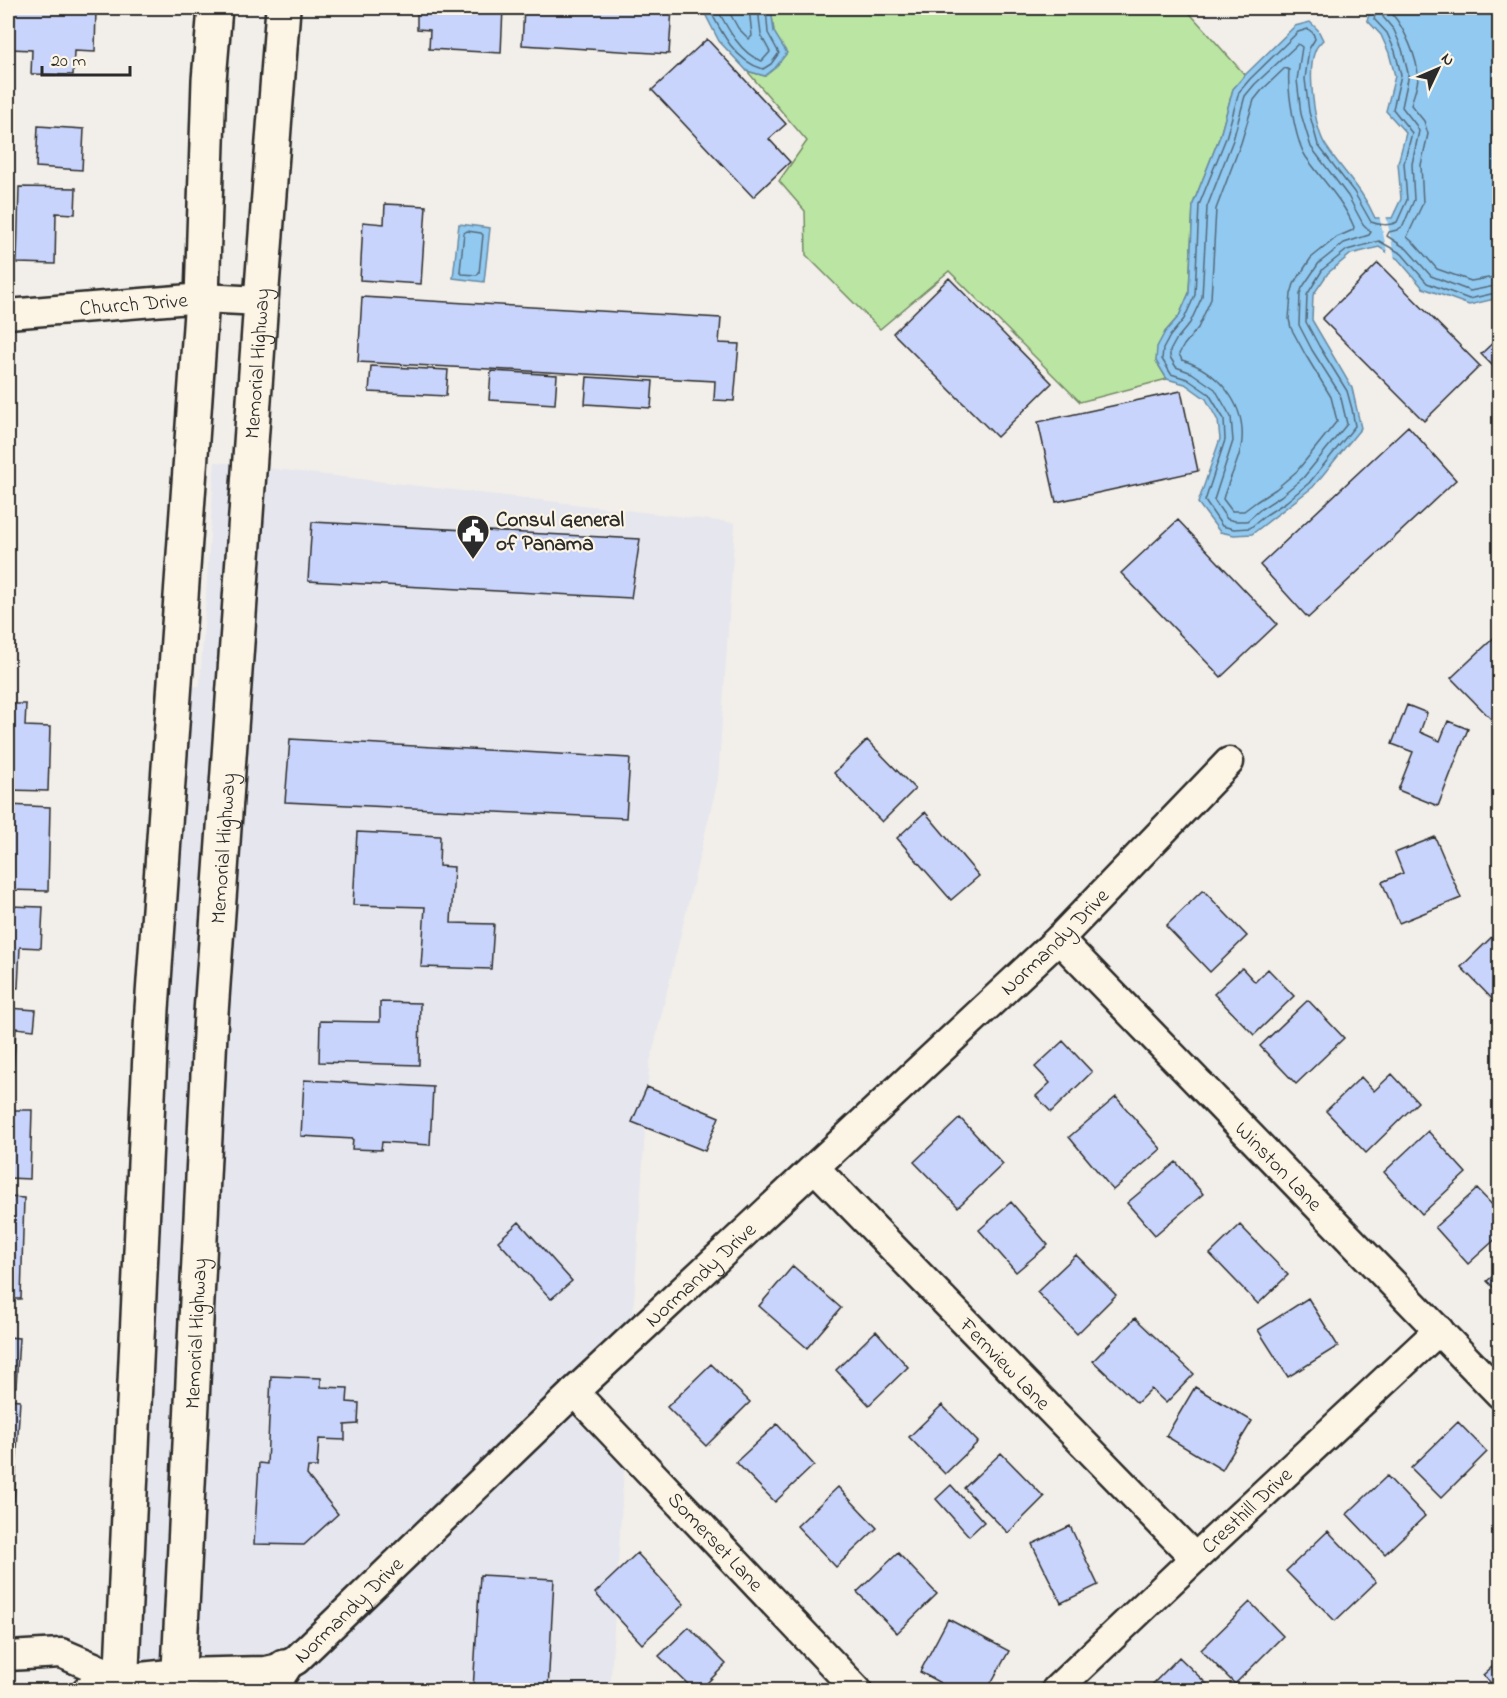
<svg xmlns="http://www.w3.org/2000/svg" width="1507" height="1698" viewBox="0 0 1507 1698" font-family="'Indie Flower',sans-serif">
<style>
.built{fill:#e5e6ee}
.green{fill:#bbe5a2;stroke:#738866;stroke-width:1.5}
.water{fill:#91c9f0;stroke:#688aa1;stroke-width:1.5}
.pier{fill:#f2eee9}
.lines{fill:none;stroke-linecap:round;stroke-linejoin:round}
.shore{stroke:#546a7a;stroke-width:1.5}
.building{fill:#c8d4fb;stroke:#2b2b2b;stroke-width:1.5}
.street-casing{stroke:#2b2b2b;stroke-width:33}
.secondary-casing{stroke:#2b2b2b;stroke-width:38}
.street{stroke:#fcf5e5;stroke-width:28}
.secondary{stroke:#fcf5e5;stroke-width:33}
.labels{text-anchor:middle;stroke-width:4.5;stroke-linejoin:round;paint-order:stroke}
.street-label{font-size:21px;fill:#2b2b2b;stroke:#fcf5e5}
.poi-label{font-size:21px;font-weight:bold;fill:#2b2b2b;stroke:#fcf5e5;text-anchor:start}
</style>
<rect width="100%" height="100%" fill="#f2eee9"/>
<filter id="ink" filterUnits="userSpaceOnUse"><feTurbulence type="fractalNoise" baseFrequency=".0167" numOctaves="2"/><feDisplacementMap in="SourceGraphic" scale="12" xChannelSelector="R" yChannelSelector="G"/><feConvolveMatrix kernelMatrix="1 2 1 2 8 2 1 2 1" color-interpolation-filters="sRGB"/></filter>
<g filter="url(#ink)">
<path class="built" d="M 215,462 L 233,464 L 164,1658 L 139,1661 L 169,1008 L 191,687 L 200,686 Z
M 265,468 L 735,523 L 718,779 L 649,1066 L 633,1315 L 287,1647 L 285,1648 L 280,1646 L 275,1653 L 266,1655 L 196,1656 L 227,1012 Z
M 572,1415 L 624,1469 L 610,1690 L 287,1690 L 293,1682 L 301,1680 L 301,1675 L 318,1661 Z"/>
<path class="green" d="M 771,8 L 1185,8 L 1245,75 L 1233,89 L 1220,136 L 1193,204 L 1189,293 L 1179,316 L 1165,332 L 1156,361 L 1167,379 L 1080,402 L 949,271 L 880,329 L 806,255 L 805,211 L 779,181 L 807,141 L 747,71 L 765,76 L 774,32 Z"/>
<path class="water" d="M 702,8 L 771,8 L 774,32 L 787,53 L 775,68 L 765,76 L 747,71 L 719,41 Z
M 1372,8 L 1499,8 L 1499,298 L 1469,305 L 1423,288 L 1398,259 L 1379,247 L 1351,254 L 1328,273 L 1313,295 L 1312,320 L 1352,388 L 1361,428 L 1313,487 L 1252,534 L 1234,535 L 1220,532 L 1198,503 L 1220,439 L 1218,421 L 1206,399 L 1185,384 L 1167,379 L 1156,361 L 1157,347 L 1165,332 L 1179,316 L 1189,293 L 1193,204 L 1220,136 L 1233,89 L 1245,75 L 1295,26 L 1310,22 L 1318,30 L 1323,40 C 1320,43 1316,47 1315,51 C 1307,70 1314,128 1326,146 C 1343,172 1362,188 1375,218 L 1392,218 L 1401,199 L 1398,163 L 1406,133 L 1386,111 L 1395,76 L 1389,53 L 1381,35 L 1367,20 Z
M 459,224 L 490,228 L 484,282 L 453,278 Z"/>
<path class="pier" d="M 1379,215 L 1386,215 L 1395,259 L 1388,256 Z"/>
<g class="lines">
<path class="shore" d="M 709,8 C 721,32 735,61 763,69 L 771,64 L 779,53 L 768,33 L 766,8
M 717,8 C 726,26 741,55 762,61 L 770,52 L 761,35 L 758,8
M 727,8 L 738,28 L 749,39 L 752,36 L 749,8
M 1377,8 L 1374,19 L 1387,33 L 1395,51 L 1401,75 L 1393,109 L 1412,133 L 1404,163 L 1407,200 L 1397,222 C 1390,226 1378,225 1371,222 L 1354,192 L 1318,145 L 1309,112 L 1305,79 L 1309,49 L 1315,39 L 1313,33 L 1308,29 L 1298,32 L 1250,79 L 1239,92 L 1226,138 L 1199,205 L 1195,295 L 1184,319 L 1170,336 L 1163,349 L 1162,359 L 1171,374 L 1187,379 L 1209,394 L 1224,419 L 1225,440 L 1205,501 L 1222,526 L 1234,529 L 1250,528 L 1266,515 L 1286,502 L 1309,483 L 1355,426 L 1352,409 L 1347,391 L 1319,346 L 1306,322 L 1307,295 L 1323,269 L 1347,250 L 1379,241 L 1402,254 L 1427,283 L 1469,299 L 1500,292
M 1384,8 L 1383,17 L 1394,30 L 1402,49 L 1408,73 L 1408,79 L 1402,107 L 1416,125 L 1419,131 L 1412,164 L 1414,200 L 1403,226 L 1397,230 L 1389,232 L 1387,236 L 1407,249 L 1431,276 L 1470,291 L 1500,285
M 1393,8 L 1393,15 C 1404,28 1418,59 1418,77 C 1418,86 1413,96 1411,105 L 1424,121 L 1428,134 L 1421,165 L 1423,203 L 1407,237 L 1415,244 L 1437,269 L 1471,281 L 1500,276
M 1298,44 L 1302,47 L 1297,80 L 1301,114 L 1311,147 L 1348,196 L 1363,224 L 1371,232 L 1369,235 L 1344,243 L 1319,263 L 1302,288 L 1300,294 L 1299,325 L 1312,350 L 1340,394 L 1347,424 L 1303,478 L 1281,496 L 1261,509 L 1247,521 L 1235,521 L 1227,519 L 1214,500 L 1233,441 L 1231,417 L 1215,389 L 1192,373 L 1176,367 L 1170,357 L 1170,351 L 1176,340 L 1190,323 L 1202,297 L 1207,207 L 1233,140 L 1245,96 L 1255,84 Z
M 1285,68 L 1289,70 C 1287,90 1295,140 1306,157 C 1323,181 1343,200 1354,227 L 1353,230 L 1337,237 L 1311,258 L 1294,284 L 1291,294 L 1289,319 L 1291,328 L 1305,354 L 1331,397 L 1337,421 L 1297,471 L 1276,489 L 1256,502 L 1244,511 L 1232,511 L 1223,499 C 1228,480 1241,459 1242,440 C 1245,402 1217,371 1182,360 L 1179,354 L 1184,345 L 1198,328 L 1211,299 L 1216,209 L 1241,143 L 1254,100 L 1262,90 Z
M 467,231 L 481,233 L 483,235 L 479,273 L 477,275 L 462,274 L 460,271 L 464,233 Z"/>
</g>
<path class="building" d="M 12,8 L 96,8 L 95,52 L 74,51 L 73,75 L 31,74 L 32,50 L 11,49 Z
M 429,8 L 503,8 L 501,53 L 429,49 L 430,30 L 417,29 L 417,10 L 428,11 Z
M 524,8 L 672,8 L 669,54 L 522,45 Z
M 707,39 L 786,124 L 769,139 L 790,162 L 753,197 L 652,90 Z
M 38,126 L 84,129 L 82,170 L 36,167 Z
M 19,187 L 76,188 L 75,214 L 56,213 L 55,264 L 17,263 Z
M 385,204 L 426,206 L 421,284 L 360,280 L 363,222 L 384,224 Z
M 1378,263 L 1480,366 L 1424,421 L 1322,319 Z
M 949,278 L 1052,383 L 997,437 L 893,333 Z
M 362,297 L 721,318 L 719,343 L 739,344 L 734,401 L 714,400 L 715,381 L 358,362 Z
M 1500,336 L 1500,373 L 1481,354 Z
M 371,366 L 448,370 L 446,396 L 369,392 Z
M 491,371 L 557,375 L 555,404 L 489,400 Z
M 587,377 L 653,381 L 651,408 L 585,404 Z
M 1181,391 L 1198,471 L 1056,502 L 1038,422 Z
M 1408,426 L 1456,480 L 1308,618 L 1260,565 Z
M 1178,520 L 1277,624 L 1221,677 L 1121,573 Z
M 312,522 L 640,539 L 631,598 L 308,581 Z
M 1500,632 L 1500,714 L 1493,721 L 1451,678 Z
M 8,704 L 26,704 L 25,726 L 50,727 L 48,791 L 8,790 Z
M 1407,705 L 1427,713 L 1420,732 L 1440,741 L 1448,721 L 1468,729 L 1438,806 L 1398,790 L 1413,752 L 1392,744 Z
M 290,739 L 630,758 L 626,818 L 285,802 Z
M 867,740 L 915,789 L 882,822 L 834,773 Z
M 8,805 L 50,807 L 48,891 L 8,890 Z
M 925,812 L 979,876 L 951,900 L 897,838 Z
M 357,832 L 440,836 L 439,866 L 454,867 L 451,923 L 494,924 L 491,969 L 421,967 L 425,907 L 353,905 Z
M 1435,837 L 1461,898 L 1399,923 L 1382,882 L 1403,873 L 1395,853 Z
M 1203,890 L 1247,936 L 1210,972 L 1166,926 Z
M 8,906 L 43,907 L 41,948 L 20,947 L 18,988 L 8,987 Z
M 1498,931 L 1500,932 L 1500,1007 L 1461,967 Z
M 1242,968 L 1255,982 L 1268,969 L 1294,996 L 1254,1035 L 1214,994 Z
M 1308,1000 L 1344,1038 L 1296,1084 L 1260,1046 Z
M 380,1002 L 420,1003 L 419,1065 L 319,1062 L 320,1021 L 380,1022 Z
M 8,1008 L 36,1010 L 34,1030 L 16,1028 L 12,1088 L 8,1088 Z
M 1063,1041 L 1092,1072 L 1051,1112 L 1036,1096 L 1050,1083 L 1035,1067 Z
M 1392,1074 L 1418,1102 L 1366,1153 L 1326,1111 L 1361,1077 L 1374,1091 Z
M 304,1080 L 433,1087 L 430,1145 L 382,1142 L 381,1150 L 352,1149 L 353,1139 L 301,1136 Z
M 647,1087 L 719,1117 L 705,1151 L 632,1122 Z
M 1116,1097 L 1161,1149 L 1113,1190 L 1069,1137 Z
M 8,1110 L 32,1110 L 30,1179 L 8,1178 Z
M 960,1118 L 1003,1164 L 958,1207 L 914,1162 Z
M 1428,1131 L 1466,1173 L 1422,1214 L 1384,1172 Z
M 1176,1162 L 1203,1194 L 1155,1235 L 1127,1203 Z
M 1477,1189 L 1500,1213 L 1500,1235 L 1468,1264 L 1435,1227 Z
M 8,1197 L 24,1198 L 21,1299 L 8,1299 Z
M 1011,1202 L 1048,1245 L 1016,1272 L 979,1230 Z
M 519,1222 L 572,1281 L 551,1299 L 498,1241 Z
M 1240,1225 L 1288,1275 L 1258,1304 L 1210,1254 Z
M 1076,1255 L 1116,1295 L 1077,1334 L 1037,1292 Z
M 793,1266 L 841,1308 L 807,1348 L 759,1306 Z
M 1500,1270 L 1500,1294 L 1487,1281 Z
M 1308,1298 L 1338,1346 L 1288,1377 L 1258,1330 Z
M 1135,1318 L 1194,1374 L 1166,1403 L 1151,1389 L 1137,1403 L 1093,1361 Z
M 876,1331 L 908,1367 L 869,1405 L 836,1370 Z
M 8,1337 L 19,1338 L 16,1387 L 8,1386 Z
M 711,1364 L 750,1402 L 706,1446 L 667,1407 Z
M 271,1376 L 321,1378 L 321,1387 L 348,1388 L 347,1402 L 359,1403 L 358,1424 L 345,1425 L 345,1440 L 319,1439 L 317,1467 L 308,1467 L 307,1475 L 338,1514 L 304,1545 L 254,1544 L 259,1463 L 267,1464 Z
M 1195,1387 L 1252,1421 L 1222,1470 L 1166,1436 Z
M 8,1399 L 20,1400 L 14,1501 L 8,1501 Z
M 942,1405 L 978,1442 L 945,1474 L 909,1437 Z
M 1458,1422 L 1487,1452 L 1441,1498 L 1411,1468 Z
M 777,1424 L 814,1465 L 775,1502 L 736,1462 Z
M 1001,1453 L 1044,1497 L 1008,1533 L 964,1488 Z
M 1387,1476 L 1425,1516 L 1385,1554 L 1347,1514 Z
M 951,1485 L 984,1522 L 969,1536 L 936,1499 Z
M 838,1487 L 877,1528 L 836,1567 L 797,1526 Z
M 1070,1526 L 1098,1585 L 1061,1603 L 1032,1544 Z
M 1328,1531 L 1376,1582 L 1335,1621 L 1286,1571 Z
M 637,1553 L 684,1604 L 642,1644 L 595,1593 Z
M 898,1553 L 937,1594 L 897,1633 L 857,1592 Z
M 480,1575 L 554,1579 L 548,1690 L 473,1690 Z
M 1250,1602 L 1283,1636 L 1235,1684 L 1201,1650 Z
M 948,1619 L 1009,1651 L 987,1690 L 953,1690 L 920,1672 Z
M 689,1627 L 726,1664 L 700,1690 L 694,1690 L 659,1656 Z
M 1179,1657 L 1213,1690 L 1147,1690 Z
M 1500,1660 L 1500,1690 L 1498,1690 L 1483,1675 Z"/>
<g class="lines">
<defs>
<g id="street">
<path id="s1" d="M 8,314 L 202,298 L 261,301"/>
<path id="s2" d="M 1059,939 L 1500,1394"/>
<path id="s3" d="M 815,1168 L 1195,1558"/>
<path id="s4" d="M 574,1392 L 857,1690"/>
<path d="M 8,1656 L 61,1653 L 122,1679"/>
<path id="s5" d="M 87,1690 L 122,1679 L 179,1673 L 266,1671 L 284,1667 L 296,1660 L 574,1392 L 1059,939 L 1229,762"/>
<path id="s6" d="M 1056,1690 L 1195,1558 L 1439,1330"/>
</g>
<g id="secondary">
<path d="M 121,1690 L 152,1009 L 202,298 L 209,80 L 215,8"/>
<path id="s7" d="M 178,1690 L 211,1013 L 261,301 L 283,8"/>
<path d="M 269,1690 L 284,1667"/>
</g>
</defs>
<use href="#street" class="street-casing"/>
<use href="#secondary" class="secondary-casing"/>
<use href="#street" class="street"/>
<use href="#secondary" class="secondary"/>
</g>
</g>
<defs>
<symbol id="civic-pin" viewBox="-11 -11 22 30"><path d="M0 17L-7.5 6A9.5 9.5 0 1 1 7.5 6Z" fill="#2b2b2b" stroke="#fcf5e5"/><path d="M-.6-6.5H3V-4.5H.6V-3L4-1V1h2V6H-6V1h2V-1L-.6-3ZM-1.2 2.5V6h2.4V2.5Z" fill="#fff"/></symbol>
</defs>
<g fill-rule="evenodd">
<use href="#civic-pin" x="454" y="512" width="38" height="52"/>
</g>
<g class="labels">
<g class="street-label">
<text dy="7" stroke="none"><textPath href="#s1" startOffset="126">Church Drive</textPath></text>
<text dy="7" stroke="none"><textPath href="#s7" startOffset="1329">Memorial Highway</textPath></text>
<text dy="7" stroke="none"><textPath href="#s7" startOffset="843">Memorial Highway</textPath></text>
<text dy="7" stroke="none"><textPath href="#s5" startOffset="1258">Normandy Drive</textPath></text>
<text dy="7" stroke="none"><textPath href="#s2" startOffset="316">Winston Lane</textPath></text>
<text dy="7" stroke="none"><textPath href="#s5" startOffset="772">Normandy Drive</textPath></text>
<text dy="7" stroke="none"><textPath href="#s7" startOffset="357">Memorial Highway</textPath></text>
<text dy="7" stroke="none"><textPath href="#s3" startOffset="273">Fernview Lane</textPath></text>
<text dy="7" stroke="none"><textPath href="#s6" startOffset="262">Cresthill Drive</textPath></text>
<text dy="7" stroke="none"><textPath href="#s4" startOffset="206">Somerset Lane</textPath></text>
<text dy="7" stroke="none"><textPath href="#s5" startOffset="286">Normandy Drive</textPath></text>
</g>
<g class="poi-label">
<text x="496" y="526">Consul General<tspan x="496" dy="24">of Panama</tspan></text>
</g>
</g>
<rect width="1507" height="1698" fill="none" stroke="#fcf5e5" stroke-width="30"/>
<rect x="15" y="15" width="1477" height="1668" fill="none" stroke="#2b2b2b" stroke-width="2" filter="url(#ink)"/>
<g transform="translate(1438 69) rotate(46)" stroke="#fcf5e5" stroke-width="4.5" paint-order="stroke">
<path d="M0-4.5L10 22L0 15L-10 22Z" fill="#2b2b2b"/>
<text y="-9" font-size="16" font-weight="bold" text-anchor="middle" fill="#2b2b2b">N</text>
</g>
<path d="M42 66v9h88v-9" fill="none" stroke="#2b2b2b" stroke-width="3"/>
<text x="51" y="66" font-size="18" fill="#2b2b2b" stroke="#fcf5e5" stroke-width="4.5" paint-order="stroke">20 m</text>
</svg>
